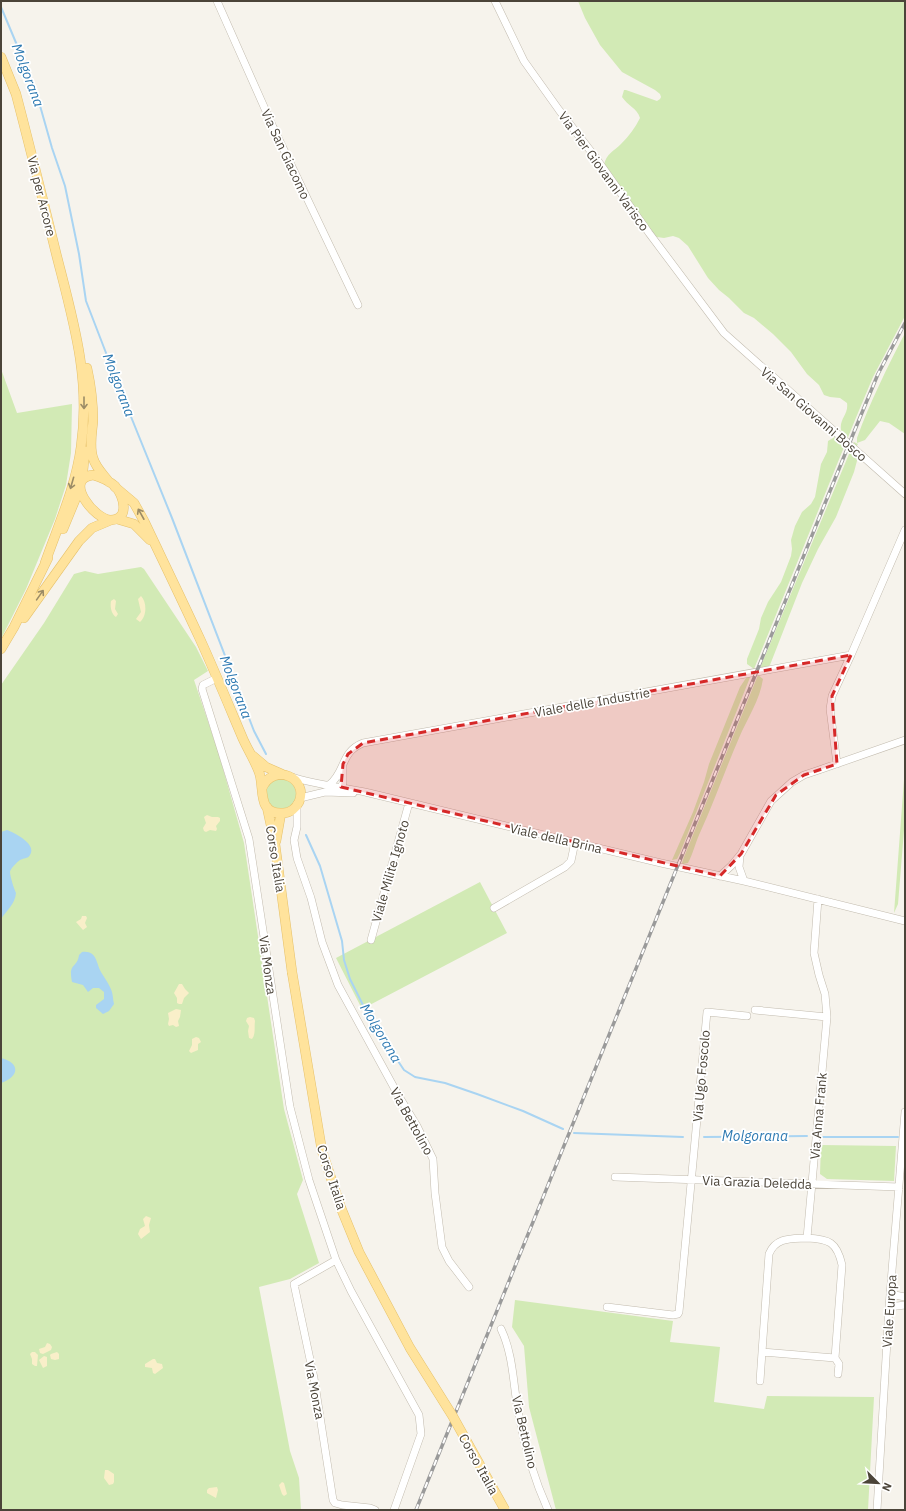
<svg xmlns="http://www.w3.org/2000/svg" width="906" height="1511" viewBox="0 0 906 1511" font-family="'IBM Plex Sans',sans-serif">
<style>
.green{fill:#d2eab5}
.sand{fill:#f9efc9}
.water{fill:#a9d4f2}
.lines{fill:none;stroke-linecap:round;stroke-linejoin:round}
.stream{stroke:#a9d4f2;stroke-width:2}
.minor-casing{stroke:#c2bbae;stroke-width:8}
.major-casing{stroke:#e6c16a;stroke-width:10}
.minor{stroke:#fff;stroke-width:7}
.major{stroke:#ffe39c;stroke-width:9}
.rail-casing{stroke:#9a9a9a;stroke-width:3.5}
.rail{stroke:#fff;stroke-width:2;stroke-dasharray:6;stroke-linecap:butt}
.major-bridge-casing{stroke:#e6c16a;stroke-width:10;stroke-linecap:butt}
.major-bridge{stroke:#ffe39c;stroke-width:9}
.oneway{stroke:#9c8c66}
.marked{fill:#d62828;fill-opacity:0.2;stroke:#d62828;stroke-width:3;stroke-dasharray:8 5;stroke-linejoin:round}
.labels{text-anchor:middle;stroke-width:3.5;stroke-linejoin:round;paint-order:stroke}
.street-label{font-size:13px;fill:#4b4439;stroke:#fff}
.water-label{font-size:14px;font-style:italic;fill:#2e7ab2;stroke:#fff}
</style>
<rect width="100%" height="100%" fill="#f6f3ec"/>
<path class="green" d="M 578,1 L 905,1 L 905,316 L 873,377 L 855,420 L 754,669 L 747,664 L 747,659 L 759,629 L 761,618 L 768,602 L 781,582 L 791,556 L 792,549 L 791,540 L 795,526 L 802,512 L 811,504 L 815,497 L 821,464 L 827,452 L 828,441 L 842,433 C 837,420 849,415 847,403 L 840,398 L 830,397 L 824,395 L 819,385 L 807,374 L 791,352 L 773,334 L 754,318 L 744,313 L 729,298 L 719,290 L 708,278 L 688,246 L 679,238 L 673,236 L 664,238 L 657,237 L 649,233 L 604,165 C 606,154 614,151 621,144 C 629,136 635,128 640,118 C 637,108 628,106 622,97 L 624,90 L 626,90 L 657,101 L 660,99 L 661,97 L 660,94 L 655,90 L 622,72 L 600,45 L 585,18 Z
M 905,333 L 905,434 L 889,423 L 880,421 L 865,440 L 857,443 L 857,438 C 870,402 887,368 905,333 Z
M 1,369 L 17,413 L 72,404 L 71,453 L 66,485 L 55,519 L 26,589 L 1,639 Z
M 854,442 L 858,444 L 854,451 L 858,457 L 854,472 L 836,517 L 818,549 L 802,583 L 770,665 L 767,667 L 760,668 Z
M 141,567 L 144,569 L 196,647 L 208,671 L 194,680 L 218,751 L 244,843 L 284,1109 L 303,1180 L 297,1194 L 319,1263 L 290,1279 L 259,1287 L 290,1451 L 299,1478 L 301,1510 L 1,1510 L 1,685 L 44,623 L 74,574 L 85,571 L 98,574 Z
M 751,675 L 680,853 L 677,859 L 672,860 L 693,812 L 704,782 L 709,764 L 740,687 L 746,678 Z
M 758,675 L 763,679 C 760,700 747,719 739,738 C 725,770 714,803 699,835 C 695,844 693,854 688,863 L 683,864 L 682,863 L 684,857 Z
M 905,766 L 905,818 L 898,904 L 894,913 Z
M266 794a15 15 0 1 1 30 0a15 15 0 1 1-30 0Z
M 480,882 L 507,933 L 362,1009 L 336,958 Z
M 821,1145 L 896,1146 L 894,1181 L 827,1179 L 820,1174 Z
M 515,1300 L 673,1321 L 670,1342 L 720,1347 L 714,1402 L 764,1409 L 767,1396 L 874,1397 L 868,1510 L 556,1510 L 529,1407 L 524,1346 L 512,1327 Z"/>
<path class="sand" d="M 141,596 C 147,602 147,616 140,622 L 136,619 L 141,612 L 138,599 Z
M 114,599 L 116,601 L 115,609 L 118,614 L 116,617 C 111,614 110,606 111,601 Z
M 207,815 L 212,817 L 218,817 L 220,818 L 220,821 L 216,826 L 217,829 L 216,831 L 210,830 L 206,832 L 204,831 L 203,828 L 206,823 L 204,817 Z
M 82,916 L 86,916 L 87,918 L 85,923 L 87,927 L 83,930 L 76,922 L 81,919 Z
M 179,984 L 182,984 L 185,989 L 189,993 L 184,998 L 182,1004 L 179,1004 L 177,1003 L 177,998 L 174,993 Z
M 176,1009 L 181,1010 L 180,1017 L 178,1021 L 179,1026 L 176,1027 L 173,1025 L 169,1026 L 168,1024 L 169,1019 L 168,1013 Z
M 250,1017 L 254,1018 L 255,1021 C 254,1027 256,1034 252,1039 L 249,1038 L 248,1031 L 249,1026 L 246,1021 L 247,1018 Z
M 196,1037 L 199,1038 L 201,1042 L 198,1044 L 198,1050 L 191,1053 L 189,1051 L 192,1045 L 192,1039 Z
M 146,1216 L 151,1218 L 149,1225 L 150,1232 L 141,1239 L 138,1234 L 140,1229 L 145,1226 L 143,1219 Z
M 47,1343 L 50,1344 L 52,1347 L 51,1350 L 43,1354 L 40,1353 L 39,1349 L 45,1347 Z
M 32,1352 L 35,1352 L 38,1355 L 37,1366 L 35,1366 L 32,1364 L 32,1359 L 30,1354 Z
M 57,1352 L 59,1354 L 59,1359 L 55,1360 L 51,1359 L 50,1355 L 51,1354 Z
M 44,1356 L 47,1357 L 47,1366 L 43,1368 L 39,1360 Z
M 153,1359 L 155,1359 L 157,1363 L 162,1364 L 163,1368 L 155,1374 L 153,1373 L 152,1368 L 145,1367 L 145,1364 Z
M 105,1470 L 108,1470 L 114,1474 L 114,1482 L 113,1484 L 109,1485 L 104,1478 Z
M 282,1482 L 284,1483 L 287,1494 L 284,1496 L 282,1494 L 279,1485 Z
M 217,1487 L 218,1490 L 216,1498 L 207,1493 L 207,1490 L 209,1488 Z"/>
<path class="water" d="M 7,830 C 15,833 37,844 30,855 C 28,859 23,858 20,860 C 17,862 10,869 10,872 C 10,876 14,889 16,893 C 15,904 7,910 1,919 L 1,832 Z
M 82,952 C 97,950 96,963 101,972 C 105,979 110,985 112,992 C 113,996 113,1000 114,1004 L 109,1011 L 103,1014 L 96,1008 L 96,1005 L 104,999 L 104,992 L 99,988 L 93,988 L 88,992 L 83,985 L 72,982 C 68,962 77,969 79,955 Z
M 1,1058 C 21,1063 19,1077 1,1083 Z"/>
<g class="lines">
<path class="stream" d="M 1,7 L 35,88 L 52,148 L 65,186 L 79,254 L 86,301 L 123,397 L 172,518 L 254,731 L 266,754
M 306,835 L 320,866 L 342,941 L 344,960 L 350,979 L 370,1019 L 404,1070 L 415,1077 L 445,1083 L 477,1094 L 523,1111 L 563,1129
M 574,1133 L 683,1137
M 704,1137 L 807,1136
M 822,1137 L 898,1137"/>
<defs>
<path id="minor" d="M 217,1 L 273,127 L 358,305
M 495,1 L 524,61 L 559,110 L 596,158 L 649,233 L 724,333 L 905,494
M 217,678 L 203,685 L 202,689 L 249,839 L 290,1107 L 309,1180 L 336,1260 L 351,1291 L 419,1415 L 421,1434 L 394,1510
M 837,764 L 830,709 L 832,696 L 851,655 L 905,530
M 292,777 C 317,785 343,787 369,793 L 661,863 L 744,881 L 905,921
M 329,785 C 346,772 340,752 363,743 L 851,655
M 338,788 L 341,787 L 343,783 L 343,767
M 300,798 L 325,792 L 353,793
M 297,804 L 297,827 L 294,840 L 297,858 L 311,898 L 322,942 L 338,985 L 397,1093 L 417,1126 L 433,1159 L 435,1193 L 442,1247 L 449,1261 L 469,1287
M 740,856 L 739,867 L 744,881
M 720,876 L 731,866 L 741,854 L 771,801 L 792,782 L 804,775 L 819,770 L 905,740
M 494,908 L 565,867 L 571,861 L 575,842
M 371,940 L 409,803
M 755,1010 L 827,1017
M 615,1177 L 899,1187
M 807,1238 C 829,1239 837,1242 842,1265 L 835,1358 L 762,1352 L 769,1254 C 776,1237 791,1239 807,1238 Z
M 807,1238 L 827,1017 L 825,994 L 819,975 L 814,953 L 818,899
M 336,1260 L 294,1284 L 314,1378 L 333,1500 L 335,1503 L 342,1505 L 370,1508 L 375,1510
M 890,1294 L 905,1297
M 607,1307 L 673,1315 L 678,1314 L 679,1312 L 707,1012 L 747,1016
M 889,1307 L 905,1305
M 501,1329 C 514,1356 513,1387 519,1416 C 525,1448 535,1481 548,1510
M 835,1358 L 839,1364 L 838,1374
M 760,1381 L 762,1352
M 877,1510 L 889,1307 L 905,1112"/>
<path id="major" d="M 1,57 L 16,94 C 30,147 43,200 56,253 C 73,320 91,378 81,447 C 76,486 58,526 45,563
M 87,368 C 91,386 93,403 93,421 C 92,433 89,446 93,458 C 96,468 103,474 109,482
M 93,475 C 100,477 109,481 115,486 C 123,495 131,519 111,520 C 95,520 62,479 93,475 Z
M 82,480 L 85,451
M 115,487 L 134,503 L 144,521 C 163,561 182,600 200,639 C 215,672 229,706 243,739 C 248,750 255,761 259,772 C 265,787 256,815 283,813 C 290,813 296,808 299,802 C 309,778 274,762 262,788
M 117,519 L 134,524 L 150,540
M 63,529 L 80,488
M 24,618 L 79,541 L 92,528 L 111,520
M 1,649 L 14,627 L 48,558
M 253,756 L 266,767 L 282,774
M 267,807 L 275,844 L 292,972
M 276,841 L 281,813"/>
</defs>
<use href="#minor" class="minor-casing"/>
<use href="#major" class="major-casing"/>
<use href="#minor" class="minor"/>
<use href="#major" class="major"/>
<defs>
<path id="rail" d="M 416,1510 L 854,432 L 878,374 L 905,323"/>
</defs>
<use href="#rail" class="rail-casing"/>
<use href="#rail" class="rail"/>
<defs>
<path id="major-bridge" d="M 292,972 L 322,1151 L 341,1208 L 359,1252 L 410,1348 L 452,1415 L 505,1510"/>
</defs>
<use href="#major-bridge" class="major-bridge-casing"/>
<use href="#major-bridge" class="major-bridge"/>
</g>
<defs><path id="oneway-shaft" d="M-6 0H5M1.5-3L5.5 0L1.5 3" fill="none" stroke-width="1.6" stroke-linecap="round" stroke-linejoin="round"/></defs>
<g class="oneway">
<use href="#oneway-shaft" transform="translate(84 403) rotate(90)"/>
<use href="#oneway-shaft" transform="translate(72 483) rotate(106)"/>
<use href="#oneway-shaft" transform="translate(141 514) rotate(-119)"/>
<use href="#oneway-shaft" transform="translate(40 595) rotate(-55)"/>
</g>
<path class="marked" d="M 851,655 L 832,696 L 837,764 L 804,775 L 776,795 L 741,854 L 720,876 L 341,787 L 343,764 L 348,754 L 363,743 Z"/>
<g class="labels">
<g class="street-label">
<text transform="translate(286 154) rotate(65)" y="5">Via San Giacomo</text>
<text transform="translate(604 171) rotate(54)" y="5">Via Pier Giovanni Varisco</text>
<text transform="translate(42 196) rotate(76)" y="5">Via per Arcore</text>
<text transform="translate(814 414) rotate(41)" y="5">Via San Giovanni Bosco</text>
<text transform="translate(592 702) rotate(-10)" y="5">Viale delle Industrie</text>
<text transform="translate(556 838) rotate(13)" y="5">Viale della Brina</text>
<text transform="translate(276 859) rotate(81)" y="5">Corso Italia</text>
<text transform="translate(390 871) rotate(-74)" y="5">Viale Milite Ignoto</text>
<text transform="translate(268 965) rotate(82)" y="5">Via Monza</text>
<text transform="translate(701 1076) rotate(-85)" y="5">Via Ugo Foscolo</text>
<text transform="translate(818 1116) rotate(-85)" y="5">Via Anna Frank</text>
<text transform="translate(412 1121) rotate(61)" y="5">Via Bettolino</text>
<text transform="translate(332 1177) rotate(72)" y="5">Corso Italia</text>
<text transform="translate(757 1182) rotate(2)" y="5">Via Grazia Deledda</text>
<text transform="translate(889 1311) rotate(-86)" y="5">Viale Europa</text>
<text transform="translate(315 1390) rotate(79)" y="5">Via Monza</text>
<text transform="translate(525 1432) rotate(77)" y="5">Via Bettolino</text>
<text transform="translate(479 1464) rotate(61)" y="5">Corso Italia</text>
</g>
<g class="water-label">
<text transform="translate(28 75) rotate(69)" y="5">Molgorana</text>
<text transform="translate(119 385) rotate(69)" y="5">Molgorana</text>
<text transform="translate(236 687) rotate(69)" y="5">Molgorana</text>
<text transform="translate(381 1033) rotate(59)" y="5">Molgorana</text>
<text x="755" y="1141">Molgorana</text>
</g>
</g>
<rect width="906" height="1511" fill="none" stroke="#4b4439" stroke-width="4"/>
<g transform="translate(878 1483) rotate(114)" stroke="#ffffff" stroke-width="3" paint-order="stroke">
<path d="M0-3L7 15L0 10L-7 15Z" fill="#4b4439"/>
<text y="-6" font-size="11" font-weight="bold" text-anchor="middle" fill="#4b4439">N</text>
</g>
</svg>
